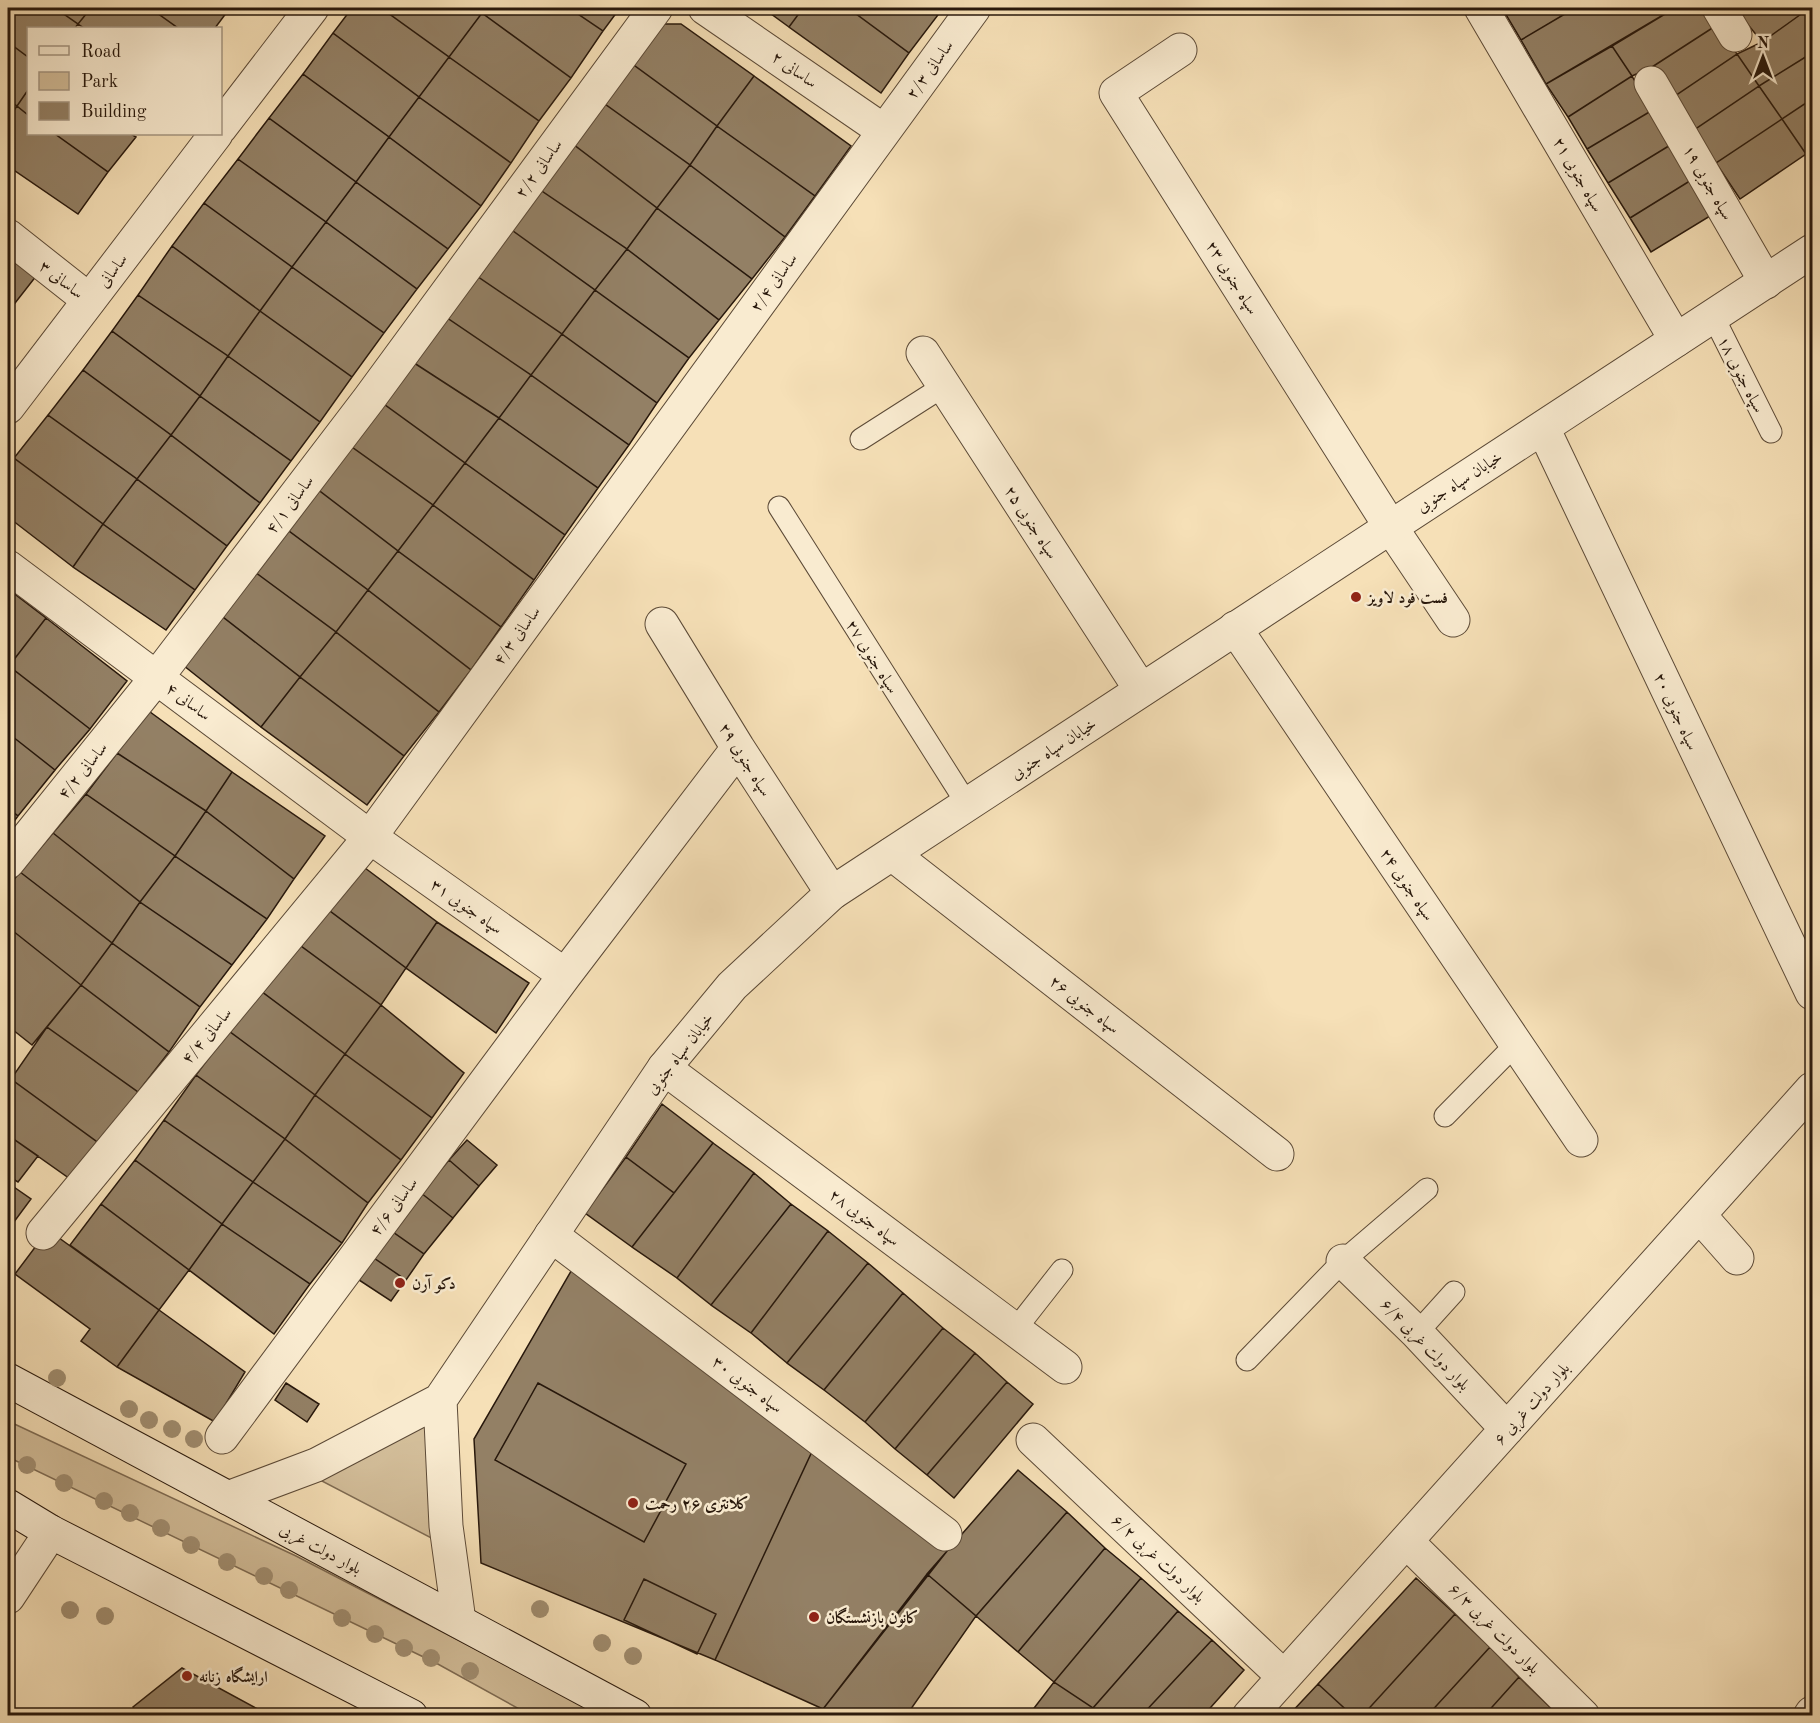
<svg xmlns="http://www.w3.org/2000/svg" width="1820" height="1723" viewBox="0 0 1820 1723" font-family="'Old Standard TT',Amiri,serif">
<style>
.green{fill:#d3be9a;stroke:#7e6b53;stroke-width:1.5}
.building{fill:#938065;stroke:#28180c;stroke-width:1.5}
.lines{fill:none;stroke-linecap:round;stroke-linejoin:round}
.service-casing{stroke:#5c4a37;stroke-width:23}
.minor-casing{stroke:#5c4a37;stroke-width:35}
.tertiary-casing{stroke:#5c4a37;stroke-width:35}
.secondary-casing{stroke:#28180c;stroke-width:35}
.service{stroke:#f9ebd0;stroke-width:21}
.minor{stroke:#f9ebd0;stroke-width:33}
.tertiary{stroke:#f9ebd0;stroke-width:33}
.secondary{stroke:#f9ebd0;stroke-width:33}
.tree{fill:#a18e71}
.poi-dot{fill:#8f2418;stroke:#f9ebd0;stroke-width:2}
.labels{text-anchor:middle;stroke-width:5;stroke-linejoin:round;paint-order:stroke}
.street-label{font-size:16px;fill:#28180c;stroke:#f9ebd0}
.poi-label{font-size:16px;font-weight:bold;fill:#28180c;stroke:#f9ebd0;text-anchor:start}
</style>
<rect width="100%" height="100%" fill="#f6e0b7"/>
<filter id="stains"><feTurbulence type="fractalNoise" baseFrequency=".00333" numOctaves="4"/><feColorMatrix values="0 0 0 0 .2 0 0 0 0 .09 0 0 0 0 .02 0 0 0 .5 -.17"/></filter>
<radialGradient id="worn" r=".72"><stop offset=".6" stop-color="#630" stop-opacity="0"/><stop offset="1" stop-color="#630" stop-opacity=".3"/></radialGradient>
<path class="green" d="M 425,1419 L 439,1542 L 318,1479 Z
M 8,1421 L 296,1556 L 603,1715 L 530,1715 L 436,1663 L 8,1457 Z"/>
<path class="building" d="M 8,8 L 55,8 L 78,24 L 75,28 L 28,28 L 28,57 L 8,42 Z
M 55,8 L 91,8 L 78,24 Z
M 91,8 L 150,8 L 178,28 L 84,28 L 78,24 Z
M 150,8 L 230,8 L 215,28 L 178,28 Z
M 352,8 L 381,8 L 449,57 L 419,97 L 333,33 Z
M 381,8 L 474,8 L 482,13 L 449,57 Z
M 485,8 L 569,8 L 603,31 L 571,78 L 482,13 Z
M 569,8 L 620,8 L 603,31 Z
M 763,8 L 803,8 L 789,27 Z
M 803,8 L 848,8 L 909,53 L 881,93 L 789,27 Z
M 848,8 L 937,8 L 941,11 L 909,53 Z
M 1502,8 L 1575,8 L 1521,40 Z
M 1575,8 L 1675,8 L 1546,84 L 1521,40 Z
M 1675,8 L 1705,8 L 1717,25 L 1652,67 L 1632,76 L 1612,46 Z
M 1742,8 L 1800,8 L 1804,12 L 1762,42 L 1737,11 Z
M 1804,12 L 1812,26 L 1812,53 L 1759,86 L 1737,54 L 1762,42 Z
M 482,13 L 571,78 L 539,121 L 449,57 Z
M 654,24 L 681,24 L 754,76 L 717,126 L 627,60 Z
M 1717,25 L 1737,54 L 1672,98 L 1652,67 Z
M 333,33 L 419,97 L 389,137 L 303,74 Z
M 8,42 L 28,57 L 28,90 L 17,106 L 8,100 Z
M 1612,46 L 1632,76 L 1568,117 L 1546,84 Z
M 1812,53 L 1812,99 L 1782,119 L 1759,86 Z
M 1737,54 L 1759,86 L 1694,130 L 1672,98 Z
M 449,57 L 539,121 L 511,163 L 419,97 Z
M 627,60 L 717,126 L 690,165 L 598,99 Z
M 303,74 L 389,137 L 356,182 L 269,118 Z
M 754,76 L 851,146 L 815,196 L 717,126 Z
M 1632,76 L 1651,111 L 1587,149 L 1568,117 Z
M 1759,86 L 1782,119 L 1716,163 L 1694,130 Z
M 28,90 L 28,115 L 17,106 Z
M 419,97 L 511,163 L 481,206 L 389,137 Z
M 598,99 L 690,165 L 657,208 L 569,141 Z
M 1812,99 L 1812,150 L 1806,154 L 1782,119 Z
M 8,100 L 17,106 L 8,119 Z
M 17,106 L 28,115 L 28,134 L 55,134 L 108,172 L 78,214 L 8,166 L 8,119 Z
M 1651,111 L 1672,144 L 1608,183 L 1587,149 Z
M 269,118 L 356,182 L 326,222 L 238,159 Z
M 1782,119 L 1806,154 L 1740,199 L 1716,163 Z
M 717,126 L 815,196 L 785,237 L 690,165 Z
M 55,134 L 131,134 L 136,137 L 108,172 Z
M 389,137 L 481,206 L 448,249 L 356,182 Z
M 569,141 L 657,208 L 627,249 L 536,187 Z
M 1672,144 L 1693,179 L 1630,218 L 1608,183 Z
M 238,159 L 326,222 L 292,267 L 204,203 Z
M 690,165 L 785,237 L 752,279 L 657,208 Z
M 1693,179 L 1715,213 L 1651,252 L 1630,218 Z
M 356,182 L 448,249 L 417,289 L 326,222 Z
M 536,187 L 627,249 L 595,290 L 506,226 Z
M 204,203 L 292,267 L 260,311 L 172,246 Z
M 657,208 L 752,279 L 719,320 L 627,249 Z
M 326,222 L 417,289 L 384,333 L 292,267 Z
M 506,226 L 595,290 L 562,334 L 471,272 Z
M 172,246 L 260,311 L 228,356 L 138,295 Z
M 627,249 L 719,320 L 689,358 L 595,290 Z
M 8,254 L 37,275 L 8,312 Z
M 292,267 L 384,333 L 352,377 L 260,311 Z
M 471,272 L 562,334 L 531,375 L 440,313 Z
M 595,290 L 689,358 L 657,403 L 562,334 Z
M 138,295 L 228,356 L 200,396 L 112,331 Z
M 260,311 L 352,377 L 320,422 L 228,356 Z
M 440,313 L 531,375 L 499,418 L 408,359 Z
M 112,331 L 200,396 L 171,435 L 83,370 Z
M 562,334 L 657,403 L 629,445 L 531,375 Z
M 228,356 L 320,422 L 291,461 L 200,396 Z
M 408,359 L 499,418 L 465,463 L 377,399 Z
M 83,370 L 171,435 L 137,479 L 48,415 Z
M 531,375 L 629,445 L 598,488 L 499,418 Z
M 200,396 L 291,461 L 260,503 L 171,435 Z
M 377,399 L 465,463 L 433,505 L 345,442 Z
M 48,415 L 137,479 L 103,524 L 14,458 Z
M 499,418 L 598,488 L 565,535 L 465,463 Z
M 171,435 L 260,503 L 227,546 L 137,479 Z
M 345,442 L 433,505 L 398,551 L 312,485 Z
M 14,458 L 103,524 L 73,567 L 8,517 L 8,466 Z
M 465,463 L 565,535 L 534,580 L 433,505 Z
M 137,479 L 227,546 L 195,590 L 103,524 Z
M 312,485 L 398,551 L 368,590 L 281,525 Z
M 433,505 L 534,580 L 501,627 L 398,551 Z
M 103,524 L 195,590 L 166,630 L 73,567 Z
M 281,525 L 368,590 L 336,632 L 248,567 Z
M 398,551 L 501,627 L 471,670 L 368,590 Z
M 248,567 L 336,632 L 300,677 L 214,610 Z
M 8,589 L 46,618 L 9,666 L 8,665 Z
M 368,590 L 471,670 L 439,712 L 336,632 Z
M 214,610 L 300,677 L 261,727 L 174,658 Z
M 46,618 L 127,681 L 90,729 L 9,666 Z
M 336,632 L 439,712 L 404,756 L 300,677 Z
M 9,666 L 90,729 L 55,770 L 8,733 Z
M 300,677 L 404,756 L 367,805 L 261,727 Z
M 146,709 L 232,772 L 206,811 L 117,753 Z
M 8,733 L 55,770 L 18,816 L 8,808 Z
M 117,753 L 206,811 L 175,856 L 86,794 Z
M 232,772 L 325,836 L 294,879 L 206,811 Z
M 86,794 L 175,856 L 140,902 L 53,833 Z
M 8,808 L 18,816 L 8,830 Z
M 206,811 L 294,879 L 267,919 L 175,856 Z
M 53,833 L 140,902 L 112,943 L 20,872 Z
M 175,856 L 267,919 L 232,965 L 140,902 Z
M 361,865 L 437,922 L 406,968 L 326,908 Z
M 20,872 L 112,943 L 81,985 L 8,927 L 8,887 Z
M 140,902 L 232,965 L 200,1007 L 112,943 Z
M 326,908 L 406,968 L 381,1005 L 297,943 Z
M 437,922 L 529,983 L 496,1033 L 406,968 Z
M 8,927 L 81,985 L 32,1045 L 8,1026 Z
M 112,943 L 200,1007 L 169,1052 L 81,985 Z
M 297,943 L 381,1005 L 345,1054 L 261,991 Z
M 81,985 L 169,1052 L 138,1092 L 47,1027 Z
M 261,991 L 345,1054 L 315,1095 L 229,1031 Z
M 381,1005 L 464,1073 L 432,1118 L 345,1054 Z
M 47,1027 L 138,1092 L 100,1144 L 11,1079 Z
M 229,1031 L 315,1095 L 285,1139 L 196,1075 Z
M 345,1054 L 432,1118 L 401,1160 L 315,1095 Z
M 196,1075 L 285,1139 L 253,1182 L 164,1120 Z
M 11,1079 L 100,1144 L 73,1181 L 8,1135 L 8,1084 Z
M 315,1095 L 401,1160 L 368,1203 L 285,1139 Z
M 662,1104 L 713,1143 L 674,1193 L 626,1157 Z
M 164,1120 L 253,1182 L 222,1224 L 135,1160 Z
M 8,1135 L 38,1156 L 18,1182 L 8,1176 Z
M 285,1139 L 368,1203 L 342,1243 L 253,1182 Z
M 467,1140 L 497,1165 L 479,1186 L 449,1160 Z
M 713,1143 L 754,1173 L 677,1278 L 632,1247 Z
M 626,1157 L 674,1193 L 632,1247 L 585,1213 Z
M 135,1160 L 222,1224 L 189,1270 L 101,1204 Z
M 449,1160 L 479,1186 L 453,1218 L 421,1193 Z
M 754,1173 L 791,1204 L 711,1305 L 677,1278 Z
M 253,1182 L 342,1243 L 310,1284 L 222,1224 Z
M 11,1185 L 31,1199 L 8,1230 L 8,1190 Z
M 421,1193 L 453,1218 L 424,1254 L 393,1232 Z
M 101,1204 L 189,1270 L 159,1310 L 70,1245 Z
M 791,1204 L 828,1231 L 751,1333 L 711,1305 Z
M 222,1224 L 310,1284 L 274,1334 L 189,1270 Z
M 48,1230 L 159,1310 L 117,1367 L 81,1341 L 90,1329 L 15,1274 Z
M 828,1231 L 868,1263 L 787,1363 L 751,1333 Z
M 393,1232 L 424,1254 L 406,1280 L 374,1258 Z
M 374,1258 L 406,1280 L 391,1301 L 359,1280 Z
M 868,1263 L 903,1293 L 824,1390 L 787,1363 Z
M 574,1266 L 816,1443 L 715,1660 L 481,1563 L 474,1439 Z
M 903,1293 L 943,1328 L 865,1422 L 824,1390 Z
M 159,1310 L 245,1372 L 215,1422 L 117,1367 Z
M 943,1328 L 975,1353 L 895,1449 L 865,1422 Z
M 975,1353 L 1007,1382 L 927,1475 L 895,1449 Z
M 1007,1382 L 1033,1404 L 954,1498 L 927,1475 Z
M 286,1383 L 319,1404 L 307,1422 L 275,1400 Z
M 538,1383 L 686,1464 L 644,1542 L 495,1460 Z
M 816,1443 L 947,1551 L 823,1709 L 715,1660 Z
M 1018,1470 L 1067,1512 L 976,1616 L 927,1574 Z
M 1067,1512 L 1105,1548 L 1018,1652 L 976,1616 Z
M 1105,1548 L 1141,1578 L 1054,1682 L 1018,1652 Z
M 927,1574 L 976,1616 L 906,1716 L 834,1716 L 823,1709 Z
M 1141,1578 L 1178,1611 L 1093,1708 L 1054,1682 Z
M 1416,1578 L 1455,1614 L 1362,1716 L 1353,1716 L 1318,1684 Z
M 644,1579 L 716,1614 L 697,1654 L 624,1620 Z
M 1178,1611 L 1212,1640 L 1141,1716 L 1104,1716 L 1093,1708 Z
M 1455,1614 L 1490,1647 L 1427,1716 L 1362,1716 Z
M 1212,1640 L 1244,1670 L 1203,1716 L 1141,1716 Z
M 1490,1647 L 1519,1677 L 1484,1716 L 1427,1716 Z
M 182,1668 L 265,1713 L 259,1716 L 137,1716 L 133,1707 Z
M 1519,1677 L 1553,1710 L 1549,1716 L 1484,1716 Z
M 1054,1682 L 1093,1708 L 1087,1716 L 1028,1716 Z
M 1318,1684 L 1353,1716 L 1288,1716 Z"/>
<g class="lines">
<defs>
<path id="service" d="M 1713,316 L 1771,432
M 861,439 L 944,386
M 779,507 L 967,804
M 1445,1116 L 1516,1044
M 1015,1330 L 1062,1270
M 1417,1333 L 1454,1292
M 1247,1360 L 1343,1261 L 1427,1189"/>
<path id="minor" d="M 705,8 L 884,131
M 1481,8 L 1676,340
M 1719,8 L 1735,35
M 1180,50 L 1116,93 L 1390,526 L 1453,620
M 1651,83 L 1766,282
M 8,236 L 89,300
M 923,353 L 1141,690
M 1543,428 L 1812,993
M 8,567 L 370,837 L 565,975
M 662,624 L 738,748 L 832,893
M 1235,628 L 1581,1140
M 892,854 L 1277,1154
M 8,862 L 157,677 L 369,399 L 656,8
M 664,1068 L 1065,1367
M 1699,1215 L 1737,1258
M 43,1233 L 370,837 L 974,8
M 551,1235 L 945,1534
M 1343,1261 L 1417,1333 L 1507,1429
M 222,1437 L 565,975 L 738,748
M 1033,1440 L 1284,1677
M 1406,1541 L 1583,1716
M 8,1597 L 51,1532
M 1249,1716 L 1812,1089
M 1810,1716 L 1812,1713"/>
<path id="tertiary" d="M 220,128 L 312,8
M 8,407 L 216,134
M 440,1400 L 446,1526 L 459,1621
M 228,1498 L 316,1465 L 440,1400 L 664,1068 L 732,986 L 832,893 L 1812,251"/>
<path id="secondary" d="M 8,1380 L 635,1716
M 8,1506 L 51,1532 L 411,1716"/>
</defs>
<use href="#service" class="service-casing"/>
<use href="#minor" class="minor-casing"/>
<use href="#tertiary" class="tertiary-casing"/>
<use href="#secondary" class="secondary-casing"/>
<use href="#service" class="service"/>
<use href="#minor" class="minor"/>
<use href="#tertiary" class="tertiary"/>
<use href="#secondary" class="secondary"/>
</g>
<g class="tree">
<circle cx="57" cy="1378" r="9"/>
<circle cx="129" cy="1409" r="9"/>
<circle cx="149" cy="1420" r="9"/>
<circle cx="172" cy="1429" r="9"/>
<circle cx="194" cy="1439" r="9"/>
<circle cx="27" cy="1465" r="9"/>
<circle cx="64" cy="1483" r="9"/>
<circle cx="104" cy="1501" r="9"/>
<circle cx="130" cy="1513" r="9"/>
<circle cx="161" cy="1528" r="9"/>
<circle cx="191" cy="1545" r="9"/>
<circle cx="227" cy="1562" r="9"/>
<circle cx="264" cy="1576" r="9"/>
<circle cx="289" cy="1590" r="9"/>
<circle cx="540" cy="1609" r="9"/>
<circle cx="70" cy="1610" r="9"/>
<circle cx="105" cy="1616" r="9"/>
<circle cx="342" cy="1618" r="9"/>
<circle cx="375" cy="1634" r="9"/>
<circle cx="602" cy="1643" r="9"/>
<circle cx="404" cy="1648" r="9"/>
<circle cx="633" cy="1656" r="9"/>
<circle cx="431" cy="1658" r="9"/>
<circle cx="470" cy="1671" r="9"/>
</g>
<g class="poi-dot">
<circle cx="1356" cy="597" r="6"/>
<circle cx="400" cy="1283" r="6"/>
<circle cx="633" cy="1503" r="6"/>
<circle cx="814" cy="1617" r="6"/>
<circle cx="187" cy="1676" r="6"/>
</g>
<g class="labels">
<g class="street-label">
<text transform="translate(795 69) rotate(35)" y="6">۲ ساسانی</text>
<text transform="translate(929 69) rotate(-54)" y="6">۲/۳ ساسانی</text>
<text transform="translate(538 168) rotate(-54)" y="6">۲/۲ ساسانی</text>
<text transform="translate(1579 174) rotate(60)" y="6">۲۱ سپاه جنوبی</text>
<text transform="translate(1709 182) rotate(60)" y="6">۱۹ سپاه جنوبی</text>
<text transform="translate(112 270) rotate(-53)" y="6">ساسانی</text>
<text transform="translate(1233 277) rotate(58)" y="6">۲۳ سپاه جنوبی</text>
<text transform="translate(62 279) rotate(38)" y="6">۳ ساسانی</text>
<text transform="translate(773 282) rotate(-54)" y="6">۲/۴ ساسانی</text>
<text transform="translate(1742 374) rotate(63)" y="6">۱۸ سپاه جنوبی</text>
<text transform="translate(1459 481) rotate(-33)" y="6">خیابان سپاه جنوبی</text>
<text transform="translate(289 504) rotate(-53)" y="6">۴/۱ ساسانی</text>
<text transform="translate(1032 522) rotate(57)" y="6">۲۵ سپاه جنوبی</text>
<text transform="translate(516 635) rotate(-54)" y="6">۴/۳ ساسانی</text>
<text transform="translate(873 656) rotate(58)" y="6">۲۷ سپاه جنوبی</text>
<text transform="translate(189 701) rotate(37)" y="6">۴ ساسانی</text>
<text transform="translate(1677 711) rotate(65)" y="6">۲۰ سپاه جنوبی</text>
<text transform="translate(1053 748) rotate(-33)" y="6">خیابان سپاه جنوبی</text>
<text transform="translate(746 759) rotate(58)" y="6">۲۹ سپاه جنوبی</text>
<text transform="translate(82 770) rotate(-51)" y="6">۴/۲ ساسانی</text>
<text transform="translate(1408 884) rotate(56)" y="6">۲۴ سپاه جنوبی</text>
<text transform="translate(467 906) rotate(35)" y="6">۳۱ سپاه جنوبی</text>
<text transform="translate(1085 1004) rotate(38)" y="6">۲۶ سپاه جنوبی</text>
<text transform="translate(206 1035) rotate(-50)" y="6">۴/۴ ساسانی</text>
<text transform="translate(679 1053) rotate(-52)" y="6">خیابان سپاه جنوبی</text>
<text transform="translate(393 1206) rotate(-53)" y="6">۴/۶ ساسانی</text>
<text transform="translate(865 1217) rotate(37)" y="6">۲۸ سپاه جنوبی</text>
<text transform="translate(1426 1344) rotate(46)" y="6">بلوار دولت غربی ۶/۴</text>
<text transform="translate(748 1384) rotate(37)" y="6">۳۰ سپاه جنوبی</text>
<text transform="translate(1531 1403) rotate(-48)" y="6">بلوار دولت غربی ۶</text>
<text transform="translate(321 1548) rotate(28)" y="6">بلوار دولت غربی</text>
<text transform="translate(1159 1558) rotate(43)" y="6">بلوار دولت غربی ۶/۲</text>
<text transform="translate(1495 1628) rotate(45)" y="6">بلوار دولت غربی ۶/۳</text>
</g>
<g class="poi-label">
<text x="1368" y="603">فست فود لاویز</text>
<text x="412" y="1289">دکو آرن</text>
<text x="645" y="1509">کلانتری ۲۶ رحمت</text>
<text x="826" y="1623">کانون بازنشستگان</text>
<text x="199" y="1682">ارایشگاه زنانه</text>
</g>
</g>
<rect width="1820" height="1723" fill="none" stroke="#f6e0b7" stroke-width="30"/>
<rect x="9" y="9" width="1802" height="1705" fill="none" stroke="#28180c" stroke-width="3"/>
<rect x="15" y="15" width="1790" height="1693" fill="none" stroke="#28180c" stroke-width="1.5"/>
<rect x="27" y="27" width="195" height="108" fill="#f9ebd0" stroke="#a59782" stroke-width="1.5"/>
<rect x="39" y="46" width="30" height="9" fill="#f9ebd0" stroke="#a59782" stroke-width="1.5"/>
<text x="81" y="57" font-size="18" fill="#28180c">Road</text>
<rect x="39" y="72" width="30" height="18" fill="#d3be9a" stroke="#a59782" stroke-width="1.5"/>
<text x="81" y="87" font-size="18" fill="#28180c">Park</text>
<rect x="39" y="102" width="30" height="18" fill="#938065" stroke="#a59782" stroke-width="1.5"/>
<text x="81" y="117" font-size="18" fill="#28180c">Building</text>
<g transform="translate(1763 57)" stroke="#f9ebd0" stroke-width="4.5" paint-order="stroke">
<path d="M0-4.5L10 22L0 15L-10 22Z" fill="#28180c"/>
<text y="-9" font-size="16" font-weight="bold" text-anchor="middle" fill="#28180c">N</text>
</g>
<rect width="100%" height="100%" filter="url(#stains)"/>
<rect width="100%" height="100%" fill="url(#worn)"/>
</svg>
